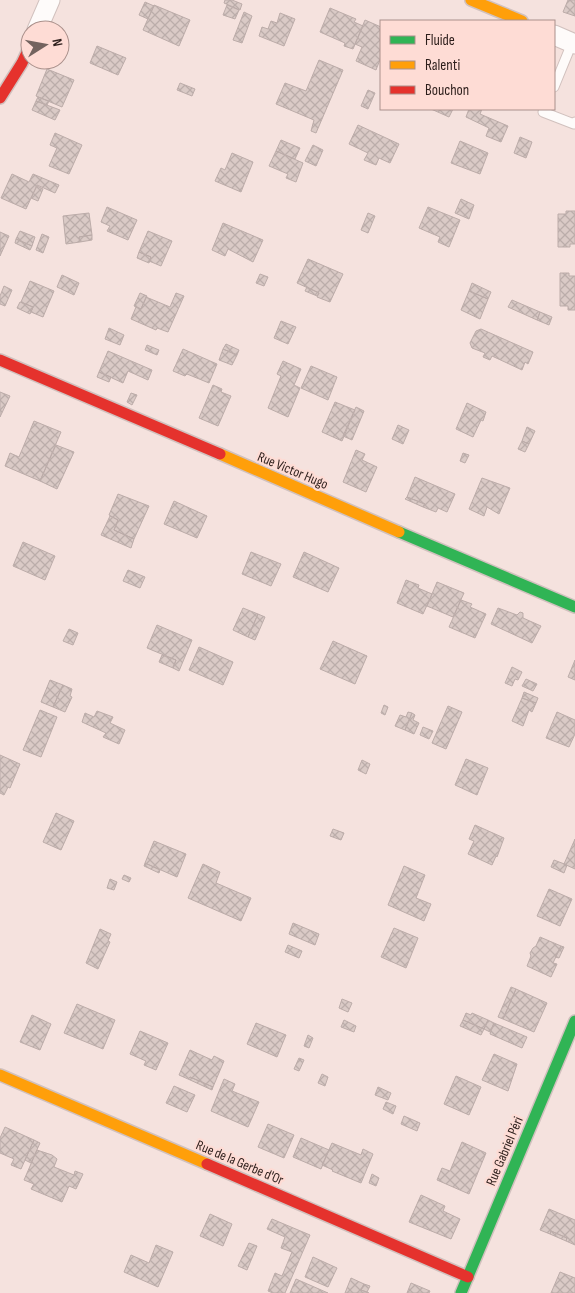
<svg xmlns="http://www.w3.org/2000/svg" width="575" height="1293" viewBox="0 0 575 1293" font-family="'Sofia Sans Condensed',sans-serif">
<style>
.building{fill:url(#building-cross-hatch);stroke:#bcaca9}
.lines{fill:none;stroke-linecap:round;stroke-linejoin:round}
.lane-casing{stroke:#d1c1be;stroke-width:11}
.street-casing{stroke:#d1c1be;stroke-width:21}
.fast-casing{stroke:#d1c1be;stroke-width:14}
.slow-casing{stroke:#d1c1be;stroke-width:14}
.jam-casing{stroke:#d1c1be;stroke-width:14}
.lane{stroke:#fefbfa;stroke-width:9}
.street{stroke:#fefbfa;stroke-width:19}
.fast{stroke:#30b455;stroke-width:11}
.slow{stroke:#ff9f0a;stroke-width:11}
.jam{stroke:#e5322d;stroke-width:11}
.labels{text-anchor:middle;stroke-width:4.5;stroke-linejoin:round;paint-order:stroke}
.street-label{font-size:14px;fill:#2d1e1b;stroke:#fedcd5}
</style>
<defs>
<pattern id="building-cross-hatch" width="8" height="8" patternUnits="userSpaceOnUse" patternTransform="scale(1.25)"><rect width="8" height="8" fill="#dacac6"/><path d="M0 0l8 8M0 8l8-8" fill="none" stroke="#bbadaa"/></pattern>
</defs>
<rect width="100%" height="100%" fill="#f5e2de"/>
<path class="building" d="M 225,0 L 232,0 L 242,4 L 240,10 L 224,3 Z
M 568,0 L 575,0 L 575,16 L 563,12 Z
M 145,2 L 154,6 L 148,19 L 139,15 Z
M 154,5 L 190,20 L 179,46 L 143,30 Z
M 227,5 L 239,10 L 235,19 L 223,15 Z
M 330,8 L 356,19 L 354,22 L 363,26 L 353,49 L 344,46 L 345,43 L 320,32 Z
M 244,12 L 252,16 L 242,43 L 233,40 Z
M 280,13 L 295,19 L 284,46 L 259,36 L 262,27 L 268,29 L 271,21 L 277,23 Z
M 365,20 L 381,27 L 381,57 L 376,70 L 356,61 L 362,47 L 355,44 Z
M 97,46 L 126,58 L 118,75 L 90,63 Z
M 319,60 L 343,70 L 316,133 L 311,131 L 314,120 L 276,104 L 285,83 L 306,91 Z
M 47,69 L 74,80 L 62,107 L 36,96 Z
M 180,83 L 195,89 L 192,96 L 177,90 Z
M 368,90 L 375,93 L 368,109 L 361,106 Z
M 38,97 L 49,101 L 47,105 L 36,101 Z
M 36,101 L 60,110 L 55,120 L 32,110 Z
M 431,109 L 453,109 L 449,117 Z
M 469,109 L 482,109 L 480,114 L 508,126 L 501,142 L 486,136 L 489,128 L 466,117 Z
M 358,125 L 399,144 L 390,163 L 379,158 L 376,165 L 364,160 L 368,153 L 349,144 Z
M 55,133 L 82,145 L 69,174 L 49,166 L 57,148 L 50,145 Z
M 520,137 L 532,142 L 526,158 L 514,153 Z
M 281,140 L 300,148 L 295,159 L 276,151 Z
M 460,141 L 488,153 L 480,174 L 451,163 Z
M 313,145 L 323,150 L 316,166 L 305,161 Z
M 276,151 L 303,163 L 296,182 L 286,178 L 288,174 L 269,166 Z
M 232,153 L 253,162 L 241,192 L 215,181 L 221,168 L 225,170 Z
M 12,174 L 29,182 L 33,174 L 59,185 L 55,193 L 37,185 L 26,209 L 1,198 Z
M 37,186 L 43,189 L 38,201 L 31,198 Z
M 461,199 L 474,205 L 469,219 L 455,213 Z
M 107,207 L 137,220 L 128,240 L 107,231 L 110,226 L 101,222 Z
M 428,207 L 460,220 L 449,247 L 438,242 L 440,237 L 419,228 Z
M 566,211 L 575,211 L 575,244 L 570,244 L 570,247 L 558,247 L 558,214 L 566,214 Z
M 89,213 L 92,235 L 79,237 L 80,242 L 66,244 L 63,216 Z
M 368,213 L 375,216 L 368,233 L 361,230 Z
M 223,223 L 263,240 L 253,262 L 228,249 L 225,256 L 212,250 Z
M 20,231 L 35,237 L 32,246 L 16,239 Z
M 148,231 L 172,241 L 161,266 L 149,261 L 151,257 L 139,252 Z
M 0,232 L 9,236 L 0,256 Z
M 42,234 L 49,237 L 43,253 L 36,250 Z
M 92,235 L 92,240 L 80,242 L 79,237 Z
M 16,239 L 32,246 L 30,250 L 15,243 Z
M 139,252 L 151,257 L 149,263 L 137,258 Z
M 308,259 L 343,274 L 330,302 L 317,297 L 319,293 L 297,283 Z
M 560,273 L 569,273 L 569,276 L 575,276 L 575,310 L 568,310 L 568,306 L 560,306 Z
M 260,274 L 268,277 L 264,286 L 256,283 Z
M 62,275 L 79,283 L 74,295 L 57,287 Z
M 30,281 L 54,291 L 43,317 L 31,312 L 33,307 L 21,302 Z
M 472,283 L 491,292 L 488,299 L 469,291 Z
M 4,286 L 12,290 L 5,306 L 0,304 L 0,296 Z
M 307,287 L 319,293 L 317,296 L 305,291 Z
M 469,291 L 488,299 L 480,319 L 461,310 Z
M 140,293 L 147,296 L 141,309 L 134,306 Z
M 176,293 L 184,296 L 168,332 L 157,328 L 156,330 L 131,319 L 136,307 L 141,309 L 146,297 L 170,307 Z
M 512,300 L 540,312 L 537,320 L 508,307 Z
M 20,302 L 33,307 L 30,314 L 17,308 Z
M 540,312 L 552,317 L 549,325 L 537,320 Z
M 281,321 L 296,327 L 288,344 L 274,338 Z
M 109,328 L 124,335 L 120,345 L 105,339 Z
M 481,329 L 533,352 L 528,364 L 525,362 L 522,370 L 492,356 L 490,360 L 483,357 L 485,353 L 472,348 L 470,343 L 476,331 Z
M 226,344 L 239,350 L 237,355 L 223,349 Z
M 147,345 L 159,350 L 157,355 L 145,350 Z
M 183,349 L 217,364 L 209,383 L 187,374 L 185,376 L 173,371 Z
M 223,349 L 237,355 L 232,365 L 219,360 Z
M 108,351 L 152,370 L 148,380 L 128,371 L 123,383 L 99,372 Z
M 283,361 L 301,369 L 294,385 L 300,388 L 288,417 L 268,408 L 281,376 L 277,374 Z
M 311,366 L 337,377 L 328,400 L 301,388 Z
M 99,372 L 111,377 L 109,382 L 97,377 Z
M 213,385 L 222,389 L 221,392 L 231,396 L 218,426 L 199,418 Z
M 0,392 L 10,396 L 0,417 Z
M 131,393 L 137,395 L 132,405 L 127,402 Z
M 335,402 L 355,410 L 342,441 L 322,432 Z
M 467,403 L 486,412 L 483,421 L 481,420 L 473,437 L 456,429 Z
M 356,407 L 364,411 L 352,440 L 343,436 Z
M 34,421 L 61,432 L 40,481 L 5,466 L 10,453 L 19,457 Z
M 398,425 L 409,430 L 403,444 L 392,439 Z
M 527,427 L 535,431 L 529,444 L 522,441 Z
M 522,441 L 529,444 L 525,452 L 518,449 Z
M 56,445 L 74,452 L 57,489 L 40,481 Z
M 356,450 L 365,454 L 362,460 L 377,467 L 366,492 L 343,482 Z
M 463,453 L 469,455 L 465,463 L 460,461 Z
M 415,477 L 455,494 L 447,512 L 438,508 L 436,512 L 423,507 L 425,504 L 407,497 Z
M 482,478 L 510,488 L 499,514 L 487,507 L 484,516 L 469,509 Z
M 118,494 L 149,506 L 134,539 L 114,530 L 118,520 L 109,515 Z
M 407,497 L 425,504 L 423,507 L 405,499 Z
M 174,501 L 207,516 L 197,538 L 164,524 Z
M 110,516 L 118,520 L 114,530 L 134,539 L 131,548 L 101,535 Z
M 23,542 L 55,556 L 45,580 L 13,566 Z
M 251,552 L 281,564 L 271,586 L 242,574 Z
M 304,552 L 339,568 L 328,592 L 293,577 Z
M 128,570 L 145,577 L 140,588 L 123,581 Z
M 406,580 L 419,585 L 418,588 L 432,594 L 423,614 L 397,603 Z
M 437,582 L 464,593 L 453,617 L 427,606 Z
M 461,600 L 472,604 L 470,607 L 486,614 L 475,638 L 449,627 Z
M 243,608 L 258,614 L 248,637 L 233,630 Z
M 498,608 L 517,615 L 520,612 L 523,613 L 523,618 L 541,626 L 532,643 L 491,624 Z
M 258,614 L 265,617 L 255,640 L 248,637 Z
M 157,625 L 192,640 L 179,671 L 173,668 L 176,660 L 147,648 Z
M 69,629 L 78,633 L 73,645 L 63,641 Z
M 333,641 L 367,656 L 355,684 L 320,669 Z
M 199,647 L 233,662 L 223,685 L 189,670 Z
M 162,655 L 176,660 L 173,668 L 159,662 Z
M 575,660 L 575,680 L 568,677 Z
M 512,667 L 522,672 L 518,680 L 515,679 L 512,686 L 505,683 Z
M 526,679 L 537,684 L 533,691 L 522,686 Z
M 50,680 L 63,685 L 53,707 L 41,702 Z
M 63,685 L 72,689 L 70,696 L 72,697 L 65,712 L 53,707 Z
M 524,692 L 538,698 L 536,703 L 522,698 Z
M 522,698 L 536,703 L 532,712 L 529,710 L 523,726 L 512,721 Z
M 384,705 L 388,707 L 385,715 L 381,713 Z
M 448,706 L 462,712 L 446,749 L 432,743 Z
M 40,710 L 57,717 L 41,757 L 23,750 Z
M 97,711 L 113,717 L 110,723 L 125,730 L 119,744 L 103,737 L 106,733 L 82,722 L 85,713 L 94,717 Z
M 408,712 L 412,713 L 405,730 L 395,726 L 400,715 L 406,717 Z
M 557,712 L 575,720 L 575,734 L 569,747 L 546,738 Z
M 412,713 L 415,715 L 413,720 L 419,723 L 414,734 L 405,730 Z
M 423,727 L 433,731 L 429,739 L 420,735 Z
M 0,755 L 20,764 L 10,788 L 8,787 L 4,795 L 0,793 Z
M 466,759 L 488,768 L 477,795 L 455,785 Z
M 362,760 L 370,764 L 366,774 L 358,770 Z
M 56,813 L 74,821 L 61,850 L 43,842 Z
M 475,825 L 504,838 L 497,857 L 496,856 L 492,865 L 468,854 L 474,841 L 469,839 Z
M 333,829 L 344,833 L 341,840 L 330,836 Z
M 575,839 L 575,869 L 564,864 Z
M 154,841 L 186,854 L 177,877 L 145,863 Z
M 554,860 L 567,865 L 564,873 L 551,867 Z
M 145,863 L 160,870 L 159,873 L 144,866 Z
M 203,864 L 220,872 L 216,883 L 251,898 L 241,921 L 188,898 Z
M 404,866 L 425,875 L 416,898 L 431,904 L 424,921 L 388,905 Z
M 124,875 L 131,878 L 129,882 L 122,879 Z
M 110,879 L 117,882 L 114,890 L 107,888 Z
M 549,889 L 572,899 L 560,926 L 537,916 Z
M 293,923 L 319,934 L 315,945 L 289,934 Z
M 394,928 L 418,938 L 406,968 L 381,957 Z
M 100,929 L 111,934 L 108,941 L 110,942 L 98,969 L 86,963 Z
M 540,937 L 561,946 L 553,963 L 557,964 L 551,977 L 527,966 L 531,956 L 530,953 L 533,948 L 536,946 Z
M 288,945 L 302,951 L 299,958 L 285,952 Z
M 561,946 L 564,947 L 559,958 L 555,957 Z
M 511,987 L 516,989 L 503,1019 L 498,1017 Z
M 516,989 L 547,1003 L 534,1032 L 503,1019 Z
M 342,999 L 352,1003 L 348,1012 L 339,1008 Z
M 77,1004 L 115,1020 L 103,1049 L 64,1033 Z
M 466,1013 L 471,1015 L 472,1013 L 488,1020 L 484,1029 L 463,1020 Z
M 32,1015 L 51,1024 L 40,1050 L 20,1042 Z
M 344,1020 L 356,1026 L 354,1032 L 341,1027 Z
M 463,1020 L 484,1029 L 481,1035 L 460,1026 Z
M 488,1020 L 494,1023 L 490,1032 L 484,1029 Z
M 256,1023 L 286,1035 L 277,1057 L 247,1044 Z
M 494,1023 L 527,1037 L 522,1048 L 490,1034 Z
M 140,1031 L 168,1043 L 156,1070 L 144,1065 L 146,1061 L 130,1054 Z
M 308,1035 L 313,1038 L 309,1048 L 304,1046 Z
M 190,1050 L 212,1060 L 214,1056 L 224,1061 L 213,1087 L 190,1077 L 188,1079 L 179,1075 Z
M 494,1054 L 517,1064 L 508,1091 L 482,1080 Z
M 299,1058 L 304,1060 L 299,1071 L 294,1069 Z
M 322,1074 L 328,1077 L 325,1086 L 318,1083 Z
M 456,1076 L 481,1087 L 469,1115 L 444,1104 Z
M 190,1077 L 213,1087 L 212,1090 L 188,1079 Z
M 224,1079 L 235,1084 L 232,1091 L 259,1102 L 248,1127 L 211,1111 Z
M 174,1086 L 195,1095 L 187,1112 L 166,1103 Z
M 378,1087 L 391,1093 L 388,1100 L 375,1095 Z
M 386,1102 L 396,1106 L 393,1114 L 383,1109 Z
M 404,1116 L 420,1123 L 417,1131 L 401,1124 Z
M 268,1124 L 294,1135 L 284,1158 L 258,1147 Z
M 5,1127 L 34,1140 L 21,1169 L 11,1165 L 14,1159 L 0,1153 L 0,1138 Z
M 301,1138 L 329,1150 L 321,1169 L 293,1157 Z
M 34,1140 L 40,1143 L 31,1163 L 25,1160 Z
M 462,1142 L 486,1153 L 469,1194 L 437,1180 L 442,1168 L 450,1171 Z
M 332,1143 L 361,1155 L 363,1149 L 373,1154 L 361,1183 L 332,1171 L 333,1170 L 322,1165 Z
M 37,1150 L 52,1155 L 57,1159 L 54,1167 L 74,1175 L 75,1171 L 83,1174 L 76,1189 L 69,1186 L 62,1202 L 31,1189 L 34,1184 L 24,1180 Z
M 372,1174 L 379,1178 L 376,1186 L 369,1183 Z
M 421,1195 L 445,1206 L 443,1211 L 460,1219 L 451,1239 L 409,1222 Z
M 549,1209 L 575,1220 L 575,1245 L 566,1241 L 567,1238 L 551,1231 L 550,1234 L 540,1230 Z
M 210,1214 L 232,1224 L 223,1246 L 200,1236 Z
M 272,1219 L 310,1235 L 285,1293 L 273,1293 L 268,1291 L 275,1273 L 282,1276 L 292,1252 L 281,1248 L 285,1237 L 267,1229 Z
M 551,1231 L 567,1238 L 566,1241 L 550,1234 Z
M 249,1243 L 257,1246 L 247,1270 L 238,1266 Z
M 156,1245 L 173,1252 L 158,1287 L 124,1272 L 131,1255 L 149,1263 Z
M 313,1257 L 337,1268 L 328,1287 L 305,1277 Z
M 560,1272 L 575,1278 L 575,1293 L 551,1293 Z
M 351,1278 L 364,1284 L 361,1290 L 369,1293 L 345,1293 Z
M 296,1279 L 328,1293 L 290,1293 Z
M 411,1283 L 430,1291 L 429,1293 L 407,1293 Z
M 364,1284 L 370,1286 L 367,1292 L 361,1290 Z"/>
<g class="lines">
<defs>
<path id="lane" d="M 554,87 L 572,43
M 545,109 L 543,112 L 574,124 L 575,122"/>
<path id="street" d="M 37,30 L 50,0
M 554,35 L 575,44"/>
<path id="fast" d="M 399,532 L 575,607
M 461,1293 L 575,1021"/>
<path id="slow" d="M 471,0 L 522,21
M 220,454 L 399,532
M 0,1075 L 207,1164"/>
<path id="jam" d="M 0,98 L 22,63 L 30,46
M 0,360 L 220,454
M 207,1164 L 468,1277"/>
</defs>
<use href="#lane" class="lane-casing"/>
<use href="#street" class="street-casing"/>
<use href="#fast" class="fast-casing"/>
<use href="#slow" class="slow-casing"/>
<use href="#jam" class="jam-casing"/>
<use href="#lane" class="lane"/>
<use href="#street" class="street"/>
<use href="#fast" class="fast"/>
<use href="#slow" class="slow"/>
<use href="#jam" class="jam"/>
</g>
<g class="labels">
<g class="street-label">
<text transform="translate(293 470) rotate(23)" y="5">Rue Victor Hugo</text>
<text transform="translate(504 1151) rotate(-67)" y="5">Rue Gabriel Péri</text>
<text transform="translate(240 1162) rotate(23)" y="5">Rue de la Gerbe d'Or</text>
</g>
</g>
<rect x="380" y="20" width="175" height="90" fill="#fedcd5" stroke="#aa908b"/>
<rect x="390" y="36" width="25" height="8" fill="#30b455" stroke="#aa908b"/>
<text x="425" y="45" font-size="15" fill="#2d1e1b">Fluide</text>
<rect x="390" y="61" width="25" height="8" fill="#ff9f0a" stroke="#aa908b"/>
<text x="425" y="70" font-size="15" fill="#2d1e1b">Ralenti</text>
<rect x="390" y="86" width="25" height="8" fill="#e5322d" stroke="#aa908b"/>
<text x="425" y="95" font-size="15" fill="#2d1e1b">Bouchon</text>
<g transform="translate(45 45) rotate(79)"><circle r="24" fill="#fedcd5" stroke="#aa908b"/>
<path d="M0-4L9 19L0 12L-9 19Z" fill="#73635f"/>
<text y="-8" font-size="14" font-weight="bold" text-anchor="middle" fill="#2d1e1b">N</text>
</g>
</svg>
